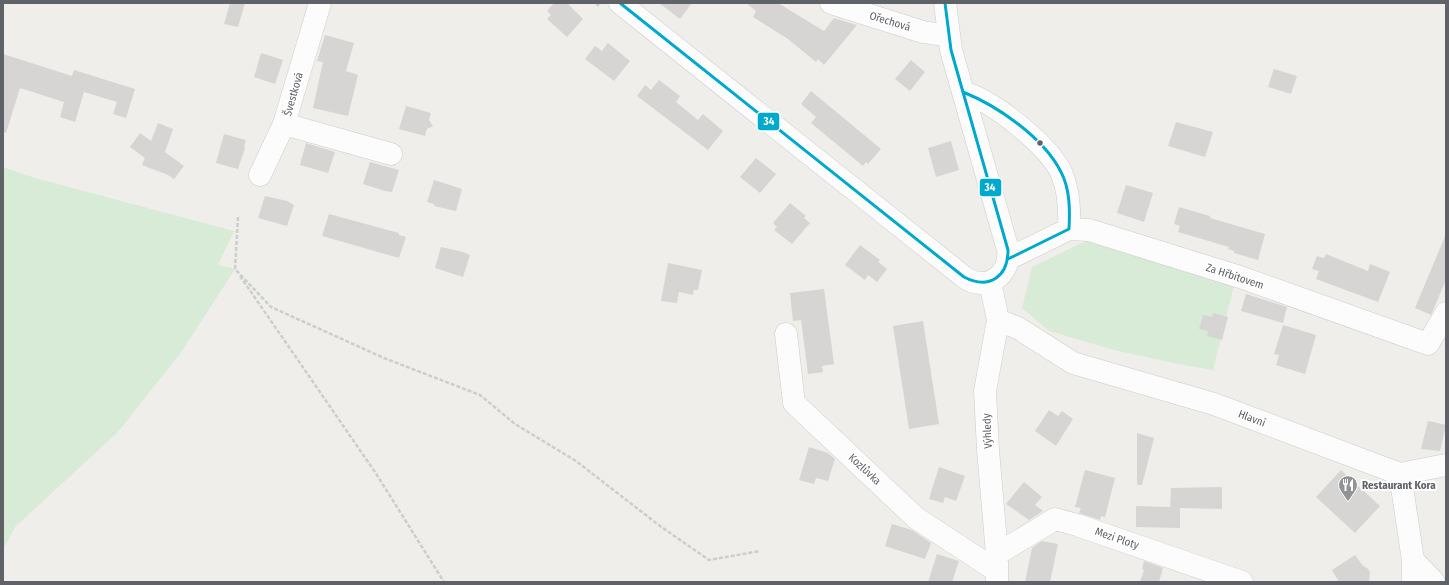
<svg xmlns="http://www.w3.org/2000/svg" width="1449" height="585" viewBox="0 0 1449 585" font-family="'Fira Sans Condensed',sans-serif">
<style>
.green{fill:#d8ebd6}
.building{fill:#d6d5d3}
.lines{fill:none;stroke-linecap:round;stroke-linejoin:round}
.minor-casing{stroke:#cbcccc;stroke-width:23}
.path{stroke:#cacfcc;stroke-width:2.5;stroke-dasharray:4 2;stroke-linecap:butt}
.minor{stroke:#fdfcfc;stroke-width:22}
.bus-1-casing{stroke:#fff;stroke-width:6}
.bus-1{stroke:#00a9ce;stroke-width:3}
.bus-dot{fill:#5f6368;stroke:#fff;stroke-width:1.5}
.labels{text-anchor:middle;stroke-width:4;stroke-linejoin:round;paint-order:stroke}
.street-label{font-size:11px;fill:#5f6368;stroke:#fff}
.poi-label{font-size:11px;font-weight:bold;fill:#5f6368;stroke:#fff;text-anchor:start}
.line-badge{stroke:#fff;stroke-width:1.5}
.badge-label{font-size:11px;text-anchor:middle;font-weight:bold;fill:#fff}
</style>
<rect width="100%" height="100%" fill="#efeeea"/>
<path class="green" d="M 3,167 L 35,178 L 234,231 L 218,265 L 235,269 L 182,351 L 118,432 L 15,527 L 3,550 Z
M 1088,240 L 1235,282 L 1213,370 L 1183,365 L 1114,350 L 1049,331 L 1022,308 L 1032,267 Z"/>
<path class="building" d="M 230,3 L 245,3 L 238,27 L 224,24 Z
M 554,3 L 567,3 L 583,19 L 567,37 L 547,19 L 551,15 L 547,11 Z
M 659,3 L 692,3 L 680,19 Z
M 746,3 L 778,3 L 824,31 L 834,18 L 857,25 L 824,65 L 818,59 L 816,62 L 788,39 L 753,17 L 756,11 Z
M 325,35 L 354,43 L 346,71 L 358,75 L 348,116 L 313,108 L 323,62 L 317,61 Z
M 608,43 L 630,61 L 614,81 L 585,59 L 595,46 L 602,51 Z
M 261,53 L 283,60 L 275,84 L 254,77 Z
M 3,54 L 72,76 L 74,70 L 135,89 L 126,118 L 113,114 L 117,102 L 84,92 L 75,122 L 60,117 L 64,102 L 20,88 L 6,133 L 3,132 Z
M 911,60 L 925,72 L 910,91 L 895,79 Z
M 1274,69 L 1297,76 L 1291,94 L 1268,87 Z
M 659,80 L 680,96 L 676,102 L 698,120 L 703,114 L 723,131 L 708,150 L 637,96 L 645,85 L 651,90 Z
M 811,91 L 881,149 L 868,164 L 866,162 L 863,166 L 811,123 L 816,117 L 801,104 Z
M 406,106 L 431,113 L 429,120 L 433,126 L 427,129 L 425,136 L 399,129 Z
M 1176,122 L 1213,132 L 1205,157 L 1168,146 Z
M 158,123 L 173,129 L 165,152 L 184,166 L 174,179 L 168,175 L 142,165 L 145,158 L 130,147 L 140,133 L 151,141 Z
M 224,134 L 246,140 L 244,147 L 245,148 L 238,169 L 216,163 Z
M 951,141 L 959,170 L 936,177 L 928,148 Z
M 306,143 L 335,152 L 328,173 L 300,165 Z
M 756,158 L 776,174 L 760,193 L 740,177 Z
M 370,162 L 399,170 L 392,192 L 385,191 L 363,184 Z
M 434,180 L 462,189 L 456,211 L 434,206 L 434,204 L 427,202 Z
M 1126,185 L 1153,193 L 1144,222 L 1117,213 Z
M 265,196 L 287,201 L 294,205 L 287,226 L 258,218 Z
M 790,203 L 806,216 L 804,218 L 810,223 L 792,244 L 774,230 L 777,227 L 773,223 Z
M 1179,207 L 1210,216 L 1210,218 L 1265,234 L 1258,260 L 1234,253 L 1234,251 L 1228,249 L 1229,247 L 1178,232 L 1180,226 L 1174,224 Z
M 329,214 L 399,233 L 399,235 L 406,237 L 399,258 L 322,236 Z
M 1446,234 L 1446,280 L 1431,315 L 1415,308 Z
M 860,245 L 880,260 L 878,262 L 887,269 L 877,282 L 868,275 L 865,280 L 845,265 Z
M 441,247 L 463,252 L 470,255 L 463,277 L 435,268 Z
M 1326,254 L 1368,271 L 1370,264 L 1390,272 L 1378,302 L 1316,279 L 1319,271 L 1312,269 L 1317,256 L 1324,258 Z
M 668,263 L 702,270 L 698,290 L 694,290 L 693,295 L 679,292 L 677,303 L 661,301 Z
M 824,289 L 834,364 L 822,366 L 823,372 L 808,374 L 801,320 L 793,321 L 790,293 Z
M 1246,294 L 1287,307 L 1283,323 L 1241,311 Z
M 1213,313 L 1228,317 L 1222,340 L 1207,336 L 1208,331 L 1199,329 L 1203,315 L 1212,317 Z
M 923,321 L 939,424 L 909,429 L 893,326 Z
M 1283,325 L 1316,335 L 1305,374 L 1276,365 L 1279,355 L 1274,354 Z
M 1049,410 L 1058,416 L 1062,411 L 1073,419 L 1056,446 L 1035,431 Z
M 1428,421 L 1446,425 L 1440,451 L 1421,449 Z
M 1137,433 L 1154,438 L 1142,485 L 1137,485 Z
M 809,447 L 828,453 L 835,459 L 828,481 L 816,478 L 814,484 L 799,480 Z
M 939,467 L 965,476 L 956,501 L 945,497 L 943,503 L 929,499 Z
M 1085,470 L 1115,478 L 1105,517 L 1101,516 L 1100,520 L 1079,513 L 1081,508 L 1075,507 Z
M 1341,470 L 1380,506 L 1355,533 L 1316,497 Z
M 1024,482 L 1042,497 L 1035,505 L 1043,511 L 1029,520 L 1006,504 Z
M 1222,487 L 1222,509 L 1180,508 L 1180,528 L 1136,527 L 1136,506 L 1170,507 L 1171,488 Z
M 892,524 L 912,530 L 931,543 L 925,559 L 885,546 Z
M 1042,541 L 1058,544 L 1050,582 L 1025,582 L 1032,548 Z
M 937,554 L 959,561 L 952,582 L 928,582 Z
M 1355,555 L 1363,566 L 1367,568 L 1370,572 L 1369,582 L 1339,582 L 1332,570 Z
M 1144,561 L 1163,568 L 1159,582 L 1140,582 L 1144,570 L 1142,569 Z"/>
<g class="lines">
<defs>
<path id="minor" d="M 320,3 L 284,124 L 391,154
M 620,3 L 964,277 C 986,293 1011,275 1008,250 L 951,50 L 945,3
M 831,3 L 923,32 L 949,36
M 963,92 C 993,101 1047,144 1061,172 C 1069,190 1070,210 1069,229
M 260,175 L 284,124
M 1008,259 L 1069,229 L 1089,230 L 1240,277 L 1428,344 L 1446,313
M 990,282 L 998,320 L 985,391 L 988,450 L 997,554 L 997,582
M 998,320 L 1018,328 L 1073,363 L 1214,404 L 1400,474
M 786,334 L 794,403 L 916,518 L 997,571
M 1400,474 L 1413,560 L 1413,582
M 1400,474 L 1446,465
M 997,554 L 1055,519 L 1077,525 L 1242,582
M 1413,560 L 1434,582"/>
</defs>
<use href="#minor" class="minor-casing"/>
<path class="path" d="M 596,3 L 600,7
M 238,217 L 235,269 L 271,307 L 384,358 L 480,395 L 515,424 L 576,461 L 660,526 L 709,560 L 760,551
M 240,276 L 375,472 L 444,582"/>
<use href="#minor" class="minor"/>
<defs>
<path id="bus-1" d="M 620,3 L 964,277 C 989,290 1008,277 1008,250 L 951,50 L 945,3
M 963,92 C 998,106 1044,138 1061,172 C 1070,189 1070,210 1069,229 L 1008,259"/>
</defs>
<use href="#bus-1" class="bus-1-casing"/>
<use href="#bus-1" class="bus-1"/>
</g>
<defs>
<symbol id="restaurant-pin" viewBox="-11 -11 22 30"><path d="M0 17L-7.5 6A9.5 9.5 0 1 1 7.5 6Z" fill="#919496" stroke="#fff"/><path d="M-5-6h1v4h1v-4h1v4h1v-4h1v5L-1.5 .5V6h-2V.5L-5-1ZM5-6V6H3V1.5H1.5Q1.5-4 5-6Z" fill="#fff"/></symbol>
</defs>
<g fill-rule="evenodd">
<use href="#restaurant-pin" x="1337" y="474" width="22" height="30"/>
</g>
<circle class="bus-dot" cx="1040" cy="143" r="3.5"/>
<g class="labels">
<g class="street-label">
<text transform="translate(890 21) rotate(17)" y="4">Ořechová</text>
<text transform="translate(293 94) rotate(-74)" y="4">Švestková</text>
<text transform="translate(1235 276) rotate(18)" y="4">Za Hřbitovem</text>
<text transform="translate(1252 418) rotate(21)" y="4">Hlavní</text>
<text transform="translate(987 431) rotate(-93)" y="4">Výhledy</text>
<text transform="translate(865 469) rotate(43)" y="4">Kozlůvka</text>
<text transform="translate(1117 538) rotate(19)" y="4">Mezi Ploty</text>
</g>
<g class="poi-label">
<text x="1362" y="489">Restaurant Kora</text>
</g>
</g>
<g class="line-badge">
<rect x="757" y="112" width="23" height="19" rx="4" fill="#00a9ce"/>
<rect x="979" y="178" width="23" height="19" rx="4" fill="#00a9ce"/>
</g>
<g class="badge-label">
<text x="769" y="125">34</text>
<text x="990" y="191">34</text>
</g>
<rect width="1449" height="585" fill="none" stroke="#5f6368" stroke-width="8"/>
</svg>
